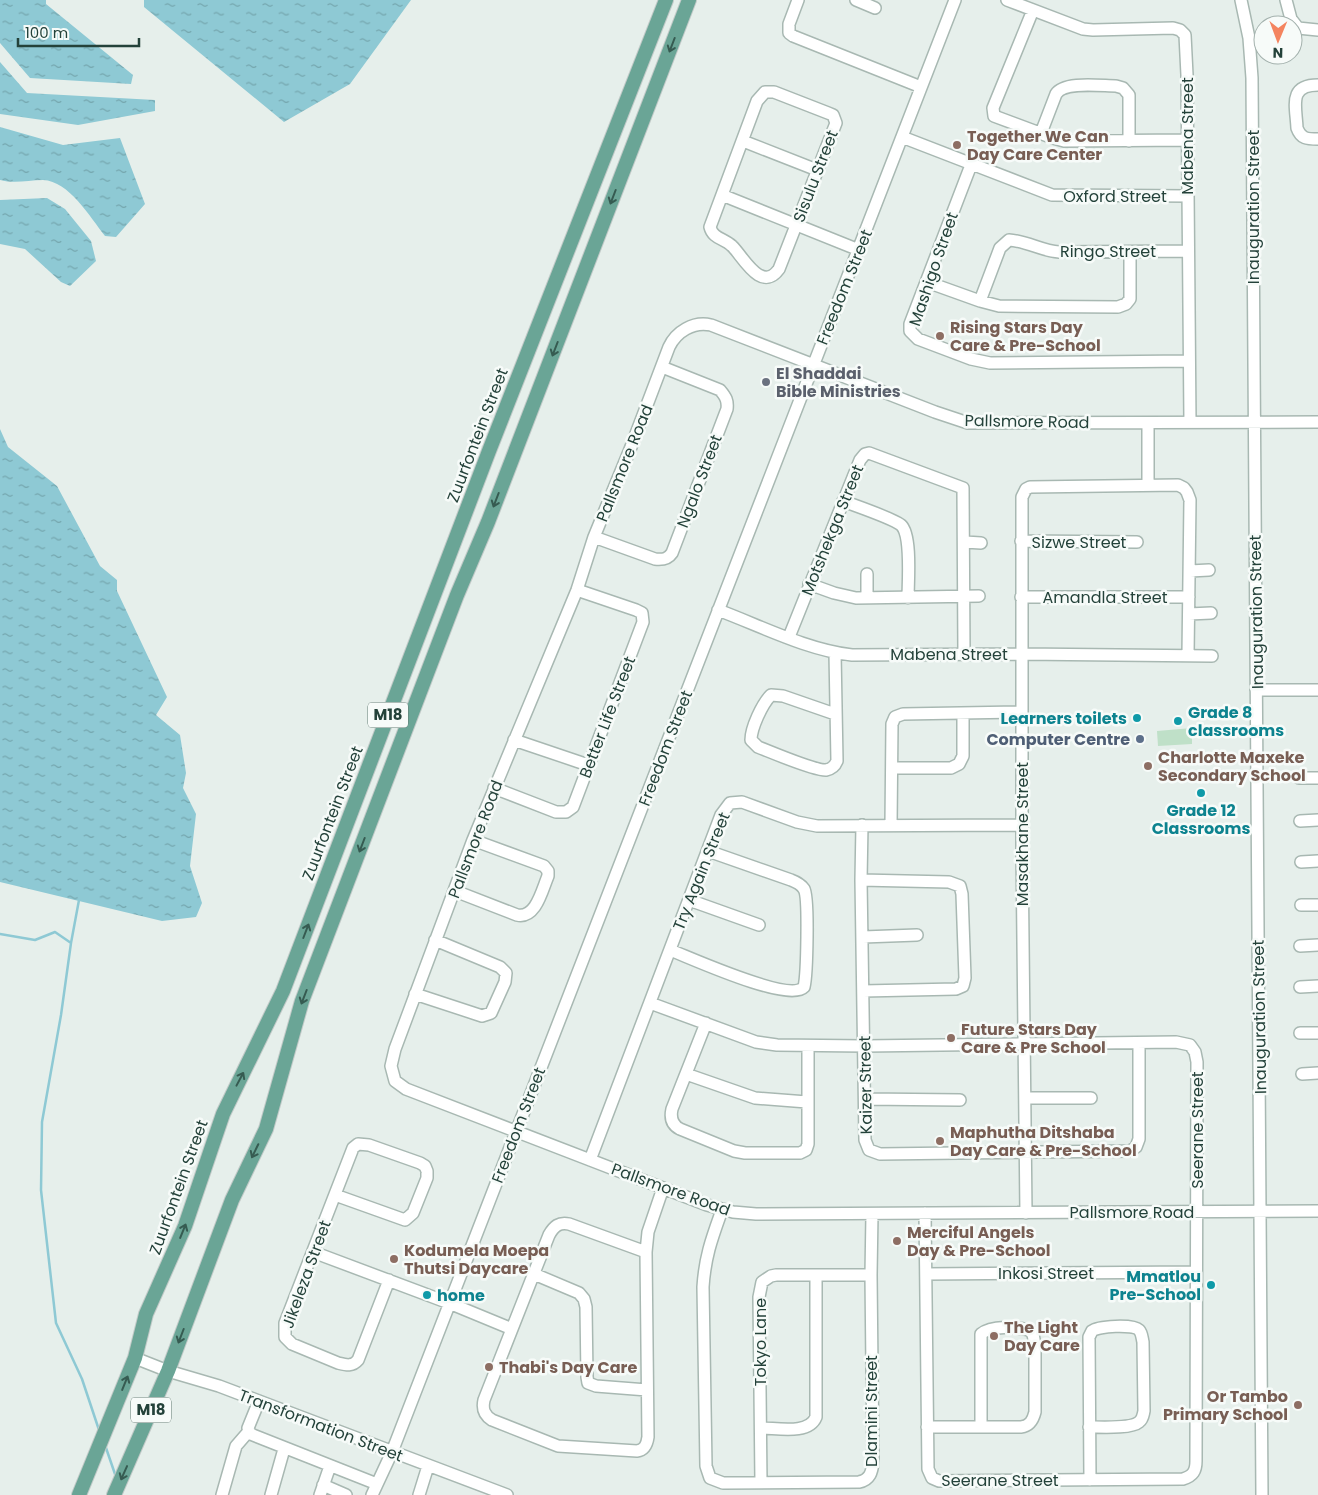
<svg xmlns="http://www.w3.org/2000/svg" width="1318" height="1495" viewBox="0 0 1318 1495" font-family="Poppins,sans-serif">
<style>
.garden{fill:#bfe0c8}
.water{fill:url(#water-ripples)}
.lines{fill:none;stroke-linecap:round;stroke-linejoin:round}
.stream{stroke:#8ec9d4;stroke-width:2.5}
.minor-casing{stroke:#a8b8b2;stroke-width:14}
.major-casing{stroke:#c2cac8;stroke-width:16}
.minor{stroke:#fff;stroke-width:11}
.major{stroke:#6aa596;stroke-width:14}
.oneway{stroke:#365b51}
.education-dot{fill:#8d6e63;stroke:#f7fbf9;stroke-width:2}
.worship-dot{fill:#6b7280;stroke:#f7fbf9;stroke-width:2}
.culture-dot{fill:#0f9aa8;stroke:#f7fbf9;stroke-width:2}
.service-dot{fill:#5c6f8a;stroke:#f7fbf9;stroke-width:2}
.labels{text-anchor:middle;stroke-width:5;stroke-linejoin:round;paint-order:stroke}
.shield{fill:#f7fbf9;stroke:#637a73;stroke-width:1}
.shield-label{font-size:15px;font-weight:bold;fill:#24423a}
.education-label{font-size:16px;font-weight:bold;fill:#785e54;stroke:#f7fbf9;text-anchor:start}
.street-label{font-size:16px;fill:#24423a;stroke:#f7fbf9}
.worship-label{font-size:16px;font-weight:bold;fill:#5b616d;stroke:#f7fbf9;text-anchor:start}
.culture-label{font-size:16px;font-weight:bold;fill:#0d838f;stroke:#f7fbf9;text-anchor:start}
.service-label{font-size:16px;font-weight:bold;fill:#4e5e75;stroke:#f7fbf9;text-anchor:end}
</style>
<defs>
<pattern id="water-ripples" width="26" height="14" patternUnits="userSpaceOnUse" patternTransform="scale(1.25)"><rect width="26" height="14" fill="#8ec9d4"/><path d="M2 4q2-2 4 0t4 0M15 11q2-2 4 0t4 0" fill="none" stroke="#74a5ad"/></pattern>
</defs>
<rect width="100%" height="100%" fill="#e6efeb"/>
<path class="garden" d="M 1192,728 L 1192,744 L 1158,746 L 1157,731 Z"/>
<path class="water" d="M 0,0 L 46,0 L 46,4 L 133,75 L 131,84 L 30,78 L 0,43 Z
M 144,0 L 411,0 L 350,84 L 284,122 L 144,7 Z
M 0,62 L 27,93 L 155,100 L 155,111 L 78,125 L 0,114 Z
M 0,127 L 63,145 L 120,138 L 145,204 L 116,237 L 105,236 C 90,217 69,181 43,180 C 28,180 15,184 0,180 Z
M 47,198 L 65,209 L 91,241 L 96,261 L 70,286 L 61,282 L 25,249 L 0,244 L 0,200 Z
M 0,429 L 8,447 L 57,486 L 100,566 L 117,580 L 117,591 L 167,697 L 156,715 L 180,735 L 186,773 L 183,788 L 196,814 L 190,866 L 202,903 L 196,917 L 162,921 L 0,882 Z"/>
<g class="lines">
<path class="stream" d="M 0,934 L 35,940 L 55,932 L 71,943 L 61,1015 L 42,1122 L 41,1190 L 56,1323 L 82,1379 L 99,1430
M 71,943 L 79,900
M 105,1445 L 116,1477"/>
<defs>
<path id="minor" d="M 798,0 L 789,24 L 789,33 L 793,36 L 921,87
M 856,0 L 875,8
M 1007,0 L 1083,29 L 1093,30 L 1173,28 L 1180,30 L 1185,35 L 1187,75 L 1190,422
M 1241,0 L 1249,38 L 1252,78 L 1262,1495
M 1286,0 L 1291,19 L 1298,28 L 1318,30
M 1033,10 L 993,108 L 994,116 L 1053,138 L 1064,141 L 1187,140
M 1318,85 C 1288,85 1296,106 1297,128 C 1301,139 1307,139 1318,139
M 765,92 L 774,92 L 828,113 L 833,115 L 836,123 L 779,269 C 761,294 742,255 732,246 C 724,238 713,239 710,227 L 757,101 Z
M 1041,133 L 1056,94 C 1064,81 1101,86 1116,86 L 1123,88 L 1129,95 L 1129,141
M 902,137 L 1052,195 L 1188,196
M 743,141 L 817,170
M 971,165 L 910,324 L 910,331 L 918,339 L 971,359 L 990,363 L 1188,361
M 722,195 L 859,250
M 927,282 L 980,301 L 999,306 L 1118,307 L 1126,304 L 1130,299 L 1130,252
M 980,301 L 1000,248 L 1009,240 C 1027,241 1042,251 1059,252 L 1188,251
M 1318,422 L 968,423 L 935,412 L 711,325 C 693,321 676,332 669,347 L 631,447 L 594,537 L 577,590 L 473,840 L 395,1049 L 391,1066 L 395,1081 L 406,1089 L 707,1205 L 733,1212 L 756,1214 L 1318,1211
M 1148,485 L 1148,423
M 843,501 C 856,506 892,518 901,525 C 912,535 908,583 908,598
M 594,537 L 655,559 C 663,560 668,559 672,553 L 727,409 C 728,401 726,397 720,390 L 662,367
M 1021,541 L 1137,542
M 965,542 L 981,543
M 1190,571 L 1209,570
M 809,584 L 834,593 L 856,598 L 979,596
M 1021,597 L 1189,597
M 867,598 L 867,574
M 718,610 C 761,626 807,650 852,655 L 1022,654 L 1212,656
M 1189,614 L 1211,613
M 789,637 L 860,460 L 865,454 L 869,453 L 963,488 L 964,654
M 835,653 L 837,761 C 835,766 832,769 826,770 C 815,771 771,752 758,747 L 751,740 C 751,728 762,704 771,695 L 783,696 L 835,714
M 1256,690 L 1318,690
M 514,740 L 588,765
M 892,768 L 951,768 L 959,764 L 963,756 L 963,713
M 1299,778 L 1318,778
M 494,788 L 556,812 L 566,812 L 573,807 L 643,622 L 642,613 L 636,610 L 577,590
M 1300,821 L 1318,820
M 862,825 L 861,880 L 865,1140 L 869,1150 L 880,1154 L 1130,1151 L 1136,1147 L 1139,1139 L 1139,1043
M 891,825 L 892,724 L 895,717 L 903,714 L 1021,712
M 1301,862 L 1318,861
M 861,880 L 949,882 L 960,886 L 962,894 L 965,978 L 963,986 L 956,989 L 863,991
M 455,891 L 517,915 C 536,919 542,890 548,876 L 548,871 L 544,866 L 473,840
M 689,900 L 759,925
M 1301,905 L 1318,905
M 863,937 L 917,935
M 1300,946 L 1318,945
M 670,950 C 691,958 789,1003 804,987 C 807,975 809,897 804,889 C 801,884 796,882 791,880 L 708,851
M 1300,987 L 1318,986
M 415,994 L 482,1016 L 491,1013 L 505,982 L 506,973 L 500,967 L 435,940
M 650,1003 L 756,1042 L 777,1045 L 865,1046 L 1176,1042 L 1190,1045 L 1195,1052 L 1197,1062 L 1196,1461 C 1196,1471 1193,1476 1183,1479 L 939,1481 L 932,1478 L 928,1469 L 925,1213
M 706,1023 L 672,1109 C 670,1118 672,1125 680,1129 L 734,1151 L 745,1153 L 800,1153 L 806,1150 L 808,1144 L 808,1046
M 1300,1033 L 1318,1033
M 686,1074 L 755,1098 L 807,1102
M 1302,1074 L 1318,1073
M 1025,1098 L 1091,1098
M 865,1099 L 960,1100
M 590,1160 L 721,815 L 730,803 L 742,802 L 797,822 L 817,826 L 1022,825
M 335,1195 L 405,1220 L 413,1213 L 427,1178 L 427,1171 L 425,1166 L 420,1163 L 369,1145 L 358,1144 L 353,1148 L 285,1323 L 285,1337 L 292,1344 L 338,1363 C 346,1365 352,1367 358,1360 L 389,1280
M 722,1210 C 712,1238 705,1256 703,1287 L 706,1466 L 710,1478 L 723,1483 L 859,1482 C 870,1480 872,1472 873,1462 L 871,1275 L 872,1214
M 1026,1213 L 1022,851 L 1022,497 L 1026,489 L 1030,487 L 1178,485 L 1184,488 L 1187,492 L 1190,500 L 1188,655
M 313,1252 L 449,1303 L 512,1329
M 646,1252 L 569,1224 C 559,1222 554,1226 549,1235 L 484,1400 C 482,1409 484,1415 492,1420 L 558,1446 L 637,1451 C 645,1450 647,1444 648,1437 L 646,1252 L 648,1232 L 663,1188
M 534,1274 L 579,1293 L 584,1299 L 586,1307 L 587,1377 L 588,1383 L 596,1386 L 647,1390
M 926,1274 L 1196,1272
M 135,1358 L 168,1371 L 219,1386 L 507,1495
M 259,1401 L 248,1428 L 250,1433 L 253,1435 L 377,1484
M 927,1427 L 1021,1427 C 1030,1426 1033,1420 1035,1412 L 1035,1345 L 1033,1334 L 1029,1330 C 1016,1327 992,1325 981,1334 L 981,1426
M 1089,1427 C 1100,1427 1131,1429 1139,1422 C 1143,1419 1143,1415 1144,1411 L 1143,1342 C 1142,1338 1142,1333 1139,1330 C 1133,1324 1098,1326 1092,1331 L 1089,1337 L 1090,1480
M 761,1428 C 777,1428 809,1435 816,1417 L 816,1275
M 761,1483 L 759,1297 L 762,1282 L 771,1276 L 776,1275 L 871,1275
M 323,1485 L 346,1495
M 222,1495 L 236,1446 L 249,1431
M 271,1495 L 284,1449
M 320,1495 L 330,1466
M 372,1495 L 392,1452 L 955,0
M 419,1495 L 428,1466"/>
<path id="major" d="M 79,1495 L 135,1358 L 146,1314 L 185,1226 L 223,1114 L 283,991 L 489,451 L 666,0
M 114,1495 L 168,1371 L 232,1200 L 266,1129 L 302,1001 L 457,595 L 488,522 L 689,0"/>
</defs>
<use href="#minor" class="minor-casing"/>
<use href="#major" class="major-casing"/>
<use href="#minor" class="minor"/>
<use href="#major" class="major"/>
</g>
<defs><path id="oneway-shaft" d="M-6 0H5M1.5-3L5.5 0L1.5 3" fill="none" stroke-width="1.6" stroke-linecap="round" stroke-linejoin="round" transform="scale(1.25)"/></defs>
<g class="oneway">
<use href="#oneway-shaft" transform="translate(672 45) rotate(111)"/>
<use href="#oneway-shaft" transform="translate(613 197) rotate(111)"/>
<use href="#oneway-shaft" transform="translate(555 349) rotate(111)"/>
<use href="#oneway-shaft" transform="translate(496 500) rotate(111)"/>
<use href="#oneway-shaft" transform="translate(362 845) rotate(111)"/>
<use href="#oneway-shaft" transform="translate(306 931) rotate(-69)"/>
<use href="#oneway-shaft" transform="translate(304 997) rotate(111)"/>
<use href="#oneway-shaft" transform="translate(240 1079) rotate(-62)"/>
<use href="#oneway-shaft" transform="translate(255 1151) rotate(116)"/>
<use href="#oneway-shaft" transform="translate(183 1231) rotate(-68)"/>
<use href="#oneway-shaft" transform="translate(181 1336) rotate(111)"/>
<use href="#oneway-shaft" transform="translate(125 1383) rotate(-68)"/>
<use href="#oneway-shaft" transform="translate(124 1473) rotate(114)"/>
</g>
<g class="education-dot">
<circle cx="957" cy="145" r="5"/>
<circle cx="940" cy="336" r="5"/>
<circle cx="1148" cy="766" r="5"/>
<circle cx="951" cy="1038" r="5"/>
<circle cx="940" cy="1141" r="5"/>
<circle cx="897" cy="1241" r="5"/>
<circle cx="394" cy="1259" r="5"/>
<circle cx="994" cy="1336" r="5"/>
<circle cx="489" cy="1367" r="5"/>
<circle cx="1298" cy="1405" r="5"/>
</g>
<circle class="worship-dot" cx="766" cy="382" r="5"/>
<g class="culture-dot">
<circle cx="1137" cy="718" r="5"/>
<circle cx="1178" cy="721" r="5"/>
<circle cx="1201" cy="793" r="5"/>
<circle cx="1211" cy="1285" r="5"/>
<circle cx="427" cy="1295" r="5"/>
</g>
<circle class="service-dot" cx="1140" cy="739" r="5"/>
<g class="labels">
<g class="shield">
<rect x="368" y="702.5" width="40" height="25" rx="4"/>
<rect x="131" y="1397.5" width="40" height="25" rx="4"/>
</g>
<g class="shield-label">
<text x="388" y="720">M18</text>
<text x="151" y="1415">M18</text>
</g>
<g class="education-label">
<text x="967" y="142">Together We Can<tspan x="967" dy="18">Day Care Center</tspan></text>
<text x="950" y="333">Rising Stars Day<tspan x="950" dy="18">Care &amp; Pre-School</tspan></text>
<text x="1158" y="763">Charlotte Maxeke<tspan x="1158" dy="18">Secondary School</tspan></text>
<text x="961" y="1035">Future Stars Day<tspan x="961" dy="18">Care &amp; Pre School</tspan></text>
<text x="950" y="1138">Maphutha Ditshaba<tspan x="950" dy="18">Day Care &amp; Pre-School</tspan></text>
<text x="907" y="1238">Merciful Angels<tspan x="907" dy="18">Day &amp; Pre-School</tspan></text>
<text x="404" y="1256">Kodumela Moepa<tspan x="404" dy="18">Thutsi Daycare</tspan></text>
<text x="1004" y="1333">The Light<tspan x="1004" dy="18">Day Care</tspan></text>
<text x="499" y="1373">Thabi's Day Care</text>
<text x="1288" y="1402" text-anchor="end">Or Tambo<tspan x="1288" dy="18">Primary School</tspan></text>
</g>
<g class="street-label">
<text transform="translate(1187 136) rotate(-90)" y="6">Mabena Street</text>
<text transform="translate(815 176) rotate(-69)" y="6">Sisulu Street</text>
<text x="1115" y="202">Oxford Street</text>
<text transform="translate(1253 207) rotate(-90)" y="6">Inauguration Street</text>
<text x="1108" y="257">Ringo Street</text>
<text transform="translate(933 269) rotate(-71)" y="6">Mashigo Street</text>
<text transform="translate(844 287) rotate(-68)" y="6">Freedom Street</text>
<text transform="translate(1027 421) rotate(1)" y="6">Pallsmore Road</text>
<text transform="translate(477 435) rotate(-69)" y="6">Zuurfontein Street</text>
<text transform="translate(624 463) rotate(-68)" y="6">Pallsmore Road</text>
<text transform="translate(699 481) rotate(-69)" y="6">Ngalo Street</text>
<text transform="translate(832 530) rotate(-68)" y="6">Motshekga Street</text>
<text x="1079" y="548">Sizwe Street</text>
<text x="1105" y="603">Amandla Street</text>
<text transform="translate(1256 612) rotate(-91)" y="6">Inauguration Street</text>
<text x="949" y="660">Mabena Street</text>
<text transform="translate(607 717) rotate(-69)" y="6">Better Life Street</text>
<text transform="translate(665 748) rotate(-69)" y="6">Freedom Street</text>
<text transform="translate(332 813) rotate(-69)" y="6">Zuurfontein Street</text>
<text transform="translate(1022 834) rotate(-90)" y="6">Masakhane Street</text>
<text transform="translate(475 839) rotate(-69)" y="6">Pallsmore Road</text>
<text transform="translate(701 871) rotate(-68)" y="6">Try Again Street</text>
<text transform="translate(1259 1017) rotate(-91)" y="6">Inauguration Street</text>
<text transform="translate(865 1085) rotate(-91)" y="6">Kaizer Street</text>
<text transform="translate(518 1125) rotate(-69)" y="6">Freedom Street</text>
<text transform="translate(1197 1130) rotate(-90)" y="6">Seerane Street</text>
<text transform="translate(178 1187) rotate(-70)" y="6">Zuurfontein Street</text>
<text transform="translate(671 1189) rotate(20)" y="6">Pallsmore Road</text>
<text x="1132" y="1218">Pallsmore Road</text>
<text x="1046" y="1279">Inkosi Street</text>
<text transform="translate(306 1274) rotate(-70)" y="6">Jikeleza Street</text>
<text transform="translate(760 1342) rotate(-90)" y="6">Tokyo Lane</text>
<text transform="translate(871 1411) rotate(-90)" y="6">Dlamini Street</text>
<text transform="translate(321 1425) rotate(21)" y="6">Transformation Street</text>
<text x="1000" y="1486">Seerane Street</text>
</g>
<g class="worship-label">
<text x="776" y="379">El Shaddai<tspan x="776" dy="18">Bible Ministries</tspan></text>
</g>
<g class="culture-label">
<text x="1188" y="718">Grade 8<tspan x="1188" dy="18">classrooms</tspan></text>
<text x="1127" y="724" text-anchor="end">Learners toilets</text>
<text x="1201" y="816" text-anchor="middle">Grade 12<tspan x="1201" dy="18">Classrooms</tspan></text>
<text x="1201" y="1282" text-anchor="end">Mmatlou<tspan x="1201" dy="18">Pre-School</tspan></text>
<text x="437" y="1301">home</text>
</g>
<g class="service-label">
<text x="1130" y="745">Computer Centre</text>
</g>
</g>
<g transform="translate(1278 40) rotate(181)"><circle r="24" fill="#f7fbf9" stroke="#a3b1ad"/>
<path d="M0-4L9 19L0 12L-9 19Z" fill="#f4845f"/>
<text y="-8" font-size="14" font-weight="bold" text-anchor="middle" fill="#24423a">N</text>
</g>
<path d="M18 38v8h121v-8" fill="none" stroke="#24423a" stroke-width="2.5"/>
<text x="25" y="38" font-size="15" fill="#24423a" stroke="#f7fbf9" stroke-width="4" paint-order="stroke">100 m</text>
</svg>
